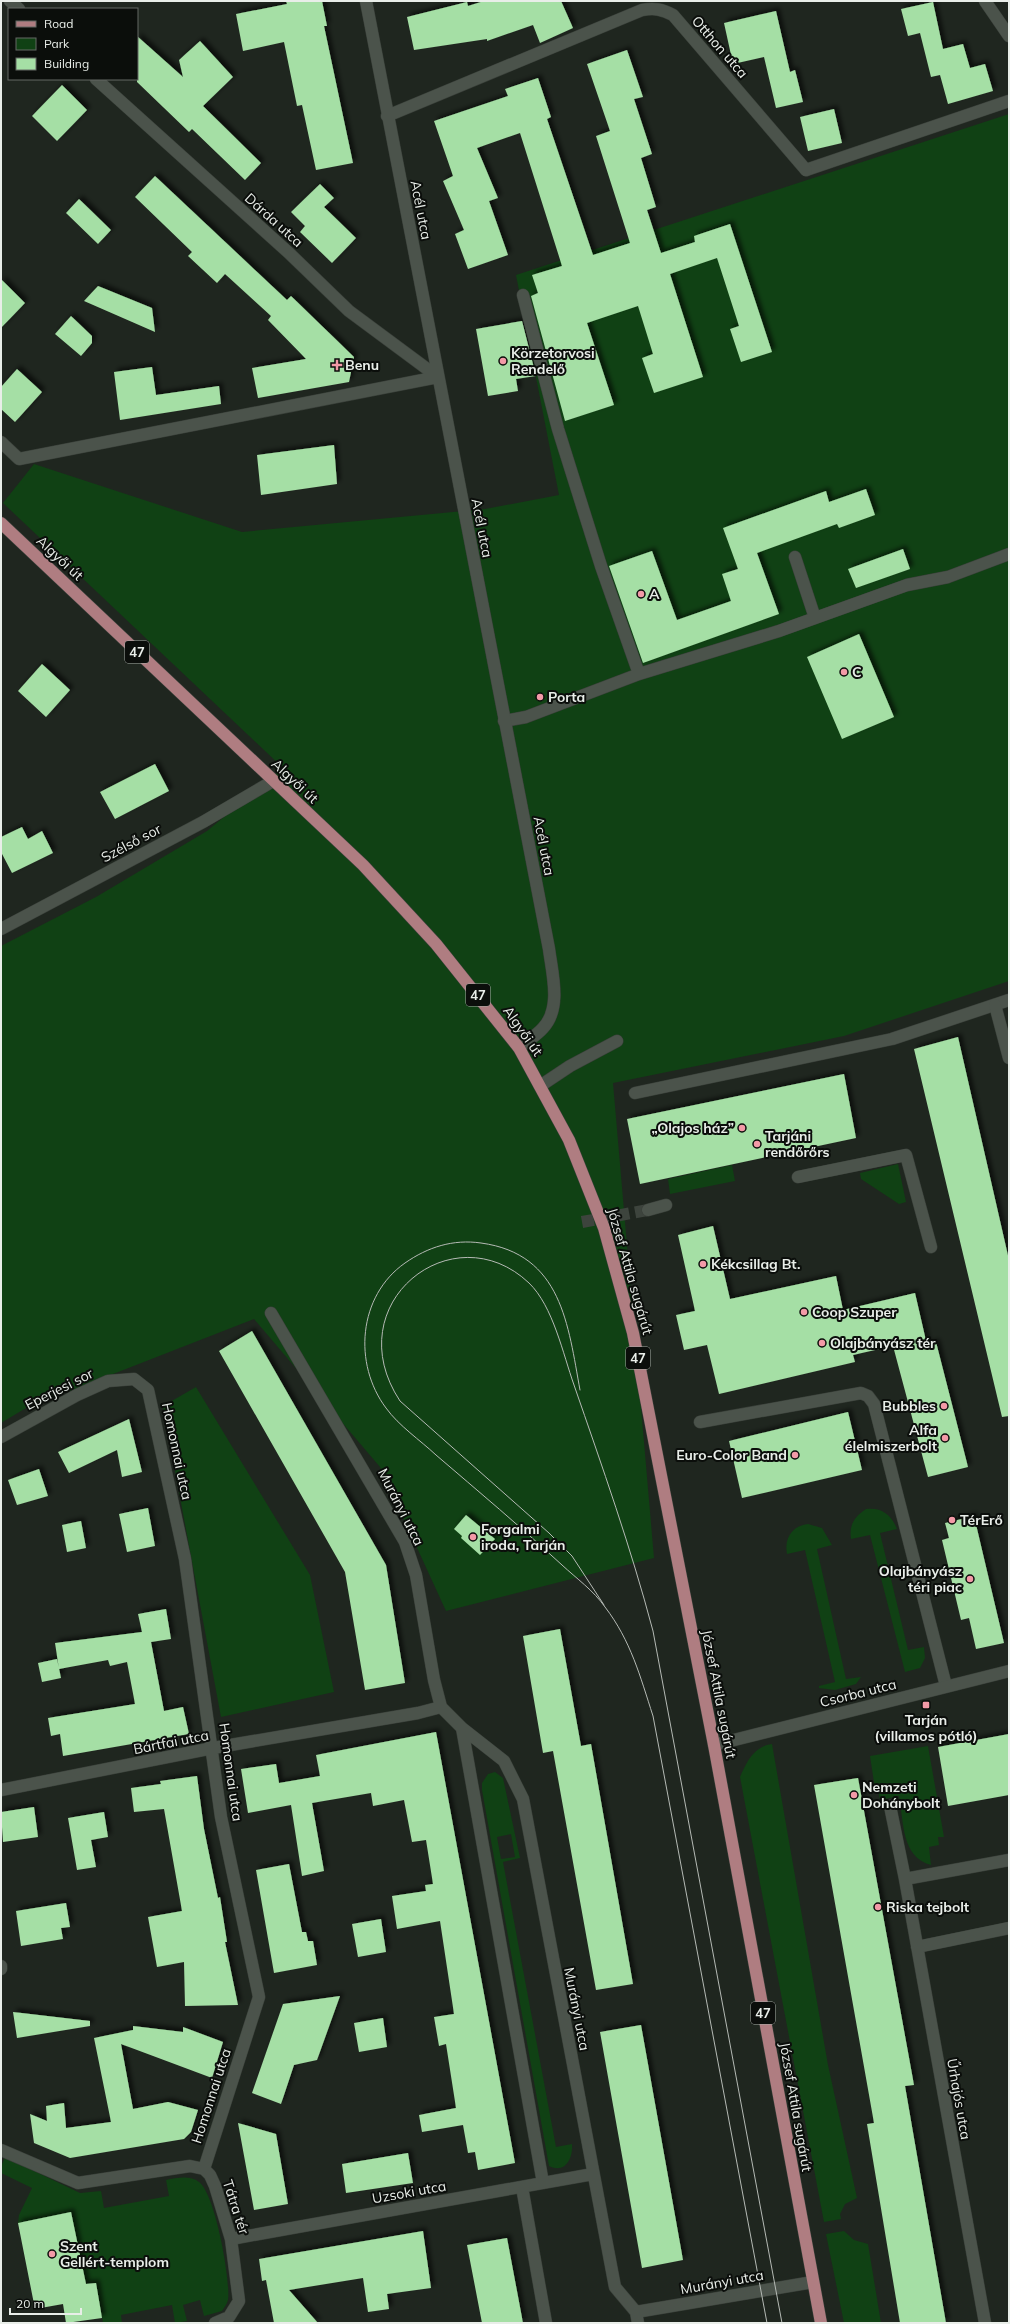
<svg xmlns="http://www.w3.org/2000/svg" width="1010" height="2324" viewBox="0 0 1010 2324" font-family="Mulish,sans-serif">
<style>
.green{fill:#104114;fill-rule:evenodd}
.building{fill:#a5dfa5;filter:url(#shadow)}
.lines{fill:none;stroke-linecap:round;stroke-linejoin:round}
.street-tunnel{stroke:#3d443d;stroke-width:12;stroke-dasharray:12 6;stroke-linecap:butt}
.lane-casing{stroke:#3a403a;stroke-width:13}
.street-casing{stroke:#3a403a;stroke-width:13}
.primary-casing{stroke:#3a403a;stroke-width:13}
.lane{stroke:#4b534b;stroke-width:12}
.street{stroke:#4b534b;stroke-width:12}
.primary{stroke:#af7d81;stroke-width:12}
.tram{stroke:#b5bab5;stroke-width:1}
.poi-dot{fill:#f39aa7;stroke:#0b0e0b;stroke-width:1.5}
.labels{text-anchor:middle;stroke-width:4;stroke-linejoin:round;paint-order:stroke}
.shield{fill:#0b0e0b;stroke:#a6aba6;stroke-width:1}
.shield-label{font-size:13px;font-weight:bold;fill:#e9eee9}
.street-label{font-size:14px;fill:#e9eee9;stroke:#0b0e0b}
.poi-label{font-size:14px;font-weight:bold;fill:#e9eee9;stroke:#0b0e0b;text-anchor:start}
</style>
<defs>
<filter id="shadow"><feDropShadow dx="3.5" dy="-3.5" stdDeviation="2" flood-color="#0009"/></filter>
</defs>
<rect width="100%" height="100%" fill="#1f261f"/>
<path class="green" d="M 1009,114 L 1009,981 L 844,1036 L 613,1083 L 654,1558 L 446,1611 L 380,1467 L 254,1319 L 26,1408 L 1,1423 L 1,946 L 96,897 L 207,831 L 283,768 L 3,503 L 34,464 L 242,532 L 485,509 L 559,495 L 516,275 Z
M 898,1164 L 906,1202 L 899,1204 L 861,1179 L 860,1173 Z
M 732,1165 L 735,1181 L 670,1194 L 668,1179 Z
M 196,1387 L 310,1575 L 334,1692 L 221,1717 L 163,1406 Z
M 866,1509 C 881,1507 891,1514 897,1529 L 880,1533 L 908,1650 L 924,1647 L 925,1658 L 920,1668 L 905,1672 L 870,1535 L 851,1539 C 849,1525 854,1517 866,1509 Z
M 808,1524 L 822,1528 L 832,1545 L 817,1549 L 846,1679 L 861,1677 L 856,1684 L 835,1690 L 819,1688 L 819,1686 L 835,1682 L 805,1550 L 787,1554 C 784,1538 792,1526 808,1524 Z
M 772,1744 L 828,2065 L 857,2198 L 845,2204 L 840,2214 L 841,2219 L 824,2222 L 740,1777 C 746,1763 754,1746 772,1744 Z
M 928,1746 L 944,1837 L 938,1837 L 939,1845 L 929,1847 L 931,1865 C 901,1857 904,1822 899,1796 L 880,1800 L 878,1789 L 875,1789 L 870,1756 Z
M 495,1772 L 503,1778 L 520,1858 L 503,1862 L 556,2147 L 572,2144 C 573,2159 565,2174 549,2166 L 482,1790 L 482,1783 L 488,1774 ZM 511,1834 L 515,1857 L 501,1859 L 497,1837 Z
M 5,2157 L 80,2193 L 101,2191 L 104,2208 L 169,2196 L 166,2180 C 177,2178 190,2175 199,2182 C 215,2193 231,2281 228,2300 C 227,2304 224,2308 222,2311 L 204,2316 L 200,2300 L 183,2305 L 187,2321 L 175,2323 L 172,2305 L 121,2315 L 122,2323 L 103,2323 L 96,2283 L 86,2284 L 71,2212 L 18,2223 L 19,2215 L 32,2188 L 1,2173 L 1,2167 Z
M 844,2231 L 854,2240 L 868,2244 L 881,2323 L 844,2323 L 826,2234 Z"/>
<path class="building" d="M 286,1 L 322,1 L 327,26 L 324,26 L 353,163 L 316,170 L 302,105 L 297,106 L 284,42 L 243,51 L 236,14 L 287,4 Z
M 484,1 L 561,1 L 573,28 L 540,43 L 533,25 L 487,41 L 487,39 L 414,50 L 407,17 L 467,2 L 468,6 Z
M 933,2 L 943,49 L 963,44 L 970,68 L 985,64 L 993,91 L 948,104 L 940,75 L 931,77 L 920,33 L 908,36 L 901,9 Z
M 776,11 L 790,72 L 795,70 L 803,102 L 776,108 L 764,57 L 733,64 L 724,23 Z
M 137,36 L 183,77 L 179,60 L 200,41 L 233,77 L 203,106 L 261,163 L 245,180 L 192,129 L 189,132 L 137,82 Z
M 627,50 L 643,97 L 634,99 L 652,154 L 641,158 L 656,207 L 647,210 L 661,253 L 695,242 L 694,236 L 730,224 L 772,352 L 741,362 L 730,329 L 739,326 L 717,258 L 670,274 L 703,377 L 654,393 L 642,358 L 653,354 L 638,306 L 587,323 L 614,405 L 565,421 L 531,296 L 538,293 L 532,275 L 562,266 L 520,133 L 477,148 L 498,198 L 489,201 L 508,255 L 468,269 L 455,234 L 464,230 L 443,181 L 453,176 L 434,121 L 508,96 L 505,89 L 538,78 L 551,117 L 547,119 L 593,255 L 630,243 L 596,136 L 610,131 L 587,64 Z
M 62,85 L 87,110 L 57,141 L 32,116 Z
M 834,109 L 842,143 L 808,151 L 800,117 Z
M 155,176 L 287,300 L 291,296 L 354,357 L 349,382 L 258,398 L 252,368 L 306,359 L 268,320 L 271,316 L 225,274 L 217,283 L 188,256 L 192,252 L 135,197 Z
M 320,184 L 334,198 L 324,207 L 356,238 L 332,263 L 300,232 L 305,226 L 291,212 Z
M 79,199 L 111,230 L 98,244 L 66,213 Z
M 1,279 L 25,303 L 1,328 Z
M 98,286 L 152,308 L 155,332 L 84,301 Z
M 71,316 L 92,336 L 92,343 L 81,356 L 55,334 Z
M 522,321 L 536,376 L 516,379 L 518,391 L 488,396 L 476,329 Z
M 152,367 L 156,395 L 219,386 L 221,404 L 120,420 L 114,372 Z
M 17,369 L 42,392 L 15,422 L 1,409 L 1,387 Z
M 334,445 L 337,484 L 261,495 L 257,455 Z
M 866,489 L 875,515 L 839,528 L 837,524 L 757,553 L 779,614 L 643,663 L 609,566 L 652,551 L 677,620 L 731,601 L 722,574 L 738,569 L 723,528 L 826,491 L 829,502 Z
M 903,549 L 910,569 L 856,588 L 848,569 Z
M 859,634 L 894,717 L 842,739 L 807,657 Z
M 42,664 L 70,690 L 46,717 L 18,691 Z
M 155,764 L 169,791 L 115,819 L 100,792 Z
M 22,827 L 28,839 L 42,831 L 53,853 L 12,873 L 1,852 L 1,837 Z
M 958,1037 L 1009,1260 L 1009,1416 L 1002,1417 L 914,1049 Z
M 844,1074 L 856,1138 L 640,1184 L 627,1119 Z
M 713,1226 L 730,1299 L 836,1276 L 843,1310 L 915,1293 L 927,1345 L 936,1342 L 968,1467 L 928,1477 L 893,1346 L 853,1355 L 855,1362 L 719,1394 L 707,1345 L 684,1350 L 676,1315 L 695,1311 L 678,1235 Z
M 252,1331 L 386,1565 L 405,1683 L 365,1690 L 345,1572 L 219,1351 Z
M 848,1412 L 862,1470 L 742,1498 L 729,1441 Z
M 129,1419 L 142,1472 L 122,1477 L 117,1450 L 69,1473 L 58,1452 Z
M 39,1469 L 48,1496 L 17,1505 L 8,1480 Z
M 148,1508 L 155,1546 L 127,1552 L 119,1514 Z
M 466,1515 L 495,1539 L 480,1555 L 461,1538 L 462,1536 L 454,1529 Z
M 974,1516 L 1004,1643 L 976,1649 L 969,1618 L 961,1620 L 942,1540 L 949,1538 L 945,1523 Z
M 81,1521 L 86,1548 L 67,1552 L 62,1525 Z
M 166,1609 L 171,1639 L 151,1642 L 164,1711 L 183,1707 L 189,1734 L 63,1756 L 60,1734 L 51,1736 L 48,1718 L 135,1704 L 127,1662 L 110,1666 L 108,1660 L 59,1669 L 55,1643 L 142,1632 L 138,1614 Z
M 560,1629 L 581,1746 L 591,1744 L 633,1984 L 596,1990 L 553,1751 L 543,1753 L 523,1636 Z
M 57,1659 L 61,1678 L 42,1682 L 38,1663 Z
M 436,1732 L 515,2163 L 478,2170 L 475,2152 L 468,2153 L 463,2125 L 422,2132 L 419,2115 L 456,2108 L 446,2044 L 439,2046 L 434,2017 L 454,2014 L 440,1921 L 397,1929 L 392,1896 L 426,1891 L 425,1885 L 433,1884 L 426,1840 L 412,1842 L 404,1800 L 373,1806 L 371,1793 L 312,1803 L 324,1871 L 302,1876 L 291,1805 L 248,1813 L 241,1769 L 276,1764 L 279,1783 L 320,1776 L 316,1755 Z
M 1009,1734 L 1009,1795 L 948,1806 L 938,1747 Z
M 197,1776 L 204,1829 L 218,1898 L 220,1897 L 227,1942 L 225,1942 L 238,2005 L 185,2006 L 184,1962 L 157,1967 L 148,1917 L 182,1911 L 164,1809 L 134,1812 L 131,1788 L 161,1784 L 160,1781 Z
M 858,1778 L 914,2085 L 905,2086 L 946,2323 L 900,2323 L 867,2124 L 874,2123 L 814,1785 Z
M 34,1807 L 38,1837 L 3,1842 L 1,1812 Z
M 104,1812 L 108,1837 L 91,1840 L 96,1867 L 77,1870 L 68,1818 Z
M 289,1864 L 302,1932 L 306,1932 L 308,1941 L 313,1941 L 317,1965 L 274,1973 L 256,1870 Z
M 66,1903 L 70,1927 L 61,1928 L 63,1939 L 21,1946 L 16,1911 Z
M 381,1919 L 386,1952 L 358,1957 L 352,1924 Z
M 340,1996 L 317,2060 L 294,2065 L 281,2104 L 252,2093 L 283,2004 Z
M 13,2012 L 90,2021 L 90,2026 L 17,2038 Z
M 383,2018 L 387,2047 L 359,2052 L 354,2023 Z
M 641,2025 L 683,2260 L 642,2268 L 600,2032 Z
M 133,2026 L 183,2032 L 183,2027 L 223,2042 L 212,2078 L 121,2044 L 133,2109 L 168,2102 L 198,2110 L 191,2132 L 184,2139 L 70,2158 L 34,2143 L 30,2114 L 47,2121 L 46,2106 L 64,2103 L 66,2128 L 111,2122 L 94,2038 L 133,2030 Z
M 238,2123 L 276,2134 L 288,2204 L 254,2210 Z
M 408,2153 L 413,2183 L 346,2193 L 342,2164 Z
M 71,2212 L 86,2284 L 96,2283 L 102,2318 L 66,2323 L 63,2304 L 35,2309 L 18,2223 Z
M 423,2231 L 431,2288 L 387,2294 L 389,2309 L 368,2312 L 363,2278 L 289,2290 L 318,2323 L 274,2323 L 266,2280 L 262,2281 L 259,2259 Z
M 507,2238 L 523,2323 L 482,2323 L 467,2245 Z"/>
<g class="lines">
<path class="street-tunnel" d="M 582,1222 L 648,1210"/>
<defs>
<path id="lane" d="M 806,170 L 1009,101
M 523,295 L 558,429 L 601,566 L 639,674
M 795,557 L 815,618
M 504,721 L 526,717 L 639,674 L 779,631 L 907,585 L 948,577 L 1009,554
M 540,1086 L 570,1066 L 617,1041
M 635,1093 L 892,1039 L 1009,1000
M 700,1422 L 861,1393 L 868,1396 L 874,1404 L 946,1686"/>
<path id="street" d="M 10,1 L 19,9
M 366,1 L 549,949 C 552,973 562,1008 543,1028 C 537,1035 527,1041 519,1048
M 985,1 L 1009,36
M 96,79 L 289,253 L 349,311 L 438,377
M 387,116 L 642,10 C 654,8 662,9 673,15 L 806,170
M 1,442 L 19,459 L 438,377
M 1,929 L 203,822 L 273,781
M 995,1005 L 1009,1058
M 798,1177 L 906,1155 L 931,1247
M 648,1210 L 666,1205
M 271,1313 L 405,1542 L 416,1575 L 434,1680 L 441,1707 L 462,1728 L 504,1761 L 523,1799 L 615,2287 L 636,2312 L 638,2323
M 1,1437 L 77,1395 L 108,1381 L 134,1379 L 148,1390 L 185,1559 L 221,1817 L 259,1997 L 204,2169
M 462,1728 L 543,2183
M 714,1745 L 1009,1671
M 1,1790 L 213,1748 L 418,1713 L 441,1707
M 890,1806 L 905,1879
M 917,1947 L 1009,1928
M 1,1966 L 1,1969
M 1,2150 L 78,2183 L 190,2166 L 204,2169 L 210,2175 L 215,2186 L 231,2239 L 239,2301 L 229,2317 L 215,2323
M 522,2187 L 546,2323
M 231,2239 L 593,2174
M 636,2312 L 813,2282
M 985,2323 L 905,1879 L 1009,1860"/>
<path id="primary" d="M 1,523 L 363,865 L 436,944 L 519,1048 L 569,1140 L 604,1228 L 633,1333 L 714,1745 L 821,2323"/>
</defs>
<use href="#lane" class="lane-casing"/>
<use href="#street" class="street-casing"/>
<use href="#primary" class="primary-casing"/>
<use href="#lane" class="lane"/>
<use href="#street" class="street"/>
<use href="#primary" class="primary"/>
<path class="tram" d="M 580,1390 C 568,1325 562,1254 481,1243 C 453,1239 428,1247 405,1263 C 358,1296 353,1364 386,1408 C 399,1426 420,1440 436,1455 C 478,1491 521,1527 562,1565 C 576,1578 594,1591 605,1607 C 631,1641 640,1676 653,1716 L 767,2323
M 604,1605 L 572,1556 L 549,1533 L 400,1401 C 336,1304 453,1211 529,1283 C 553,1306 563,1354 574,1385 C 602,1466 631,1548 653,1631 L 782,2323"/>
</g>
<g class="poi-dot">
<circle cx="503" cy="361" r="4"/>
<path d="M335 359h4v4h4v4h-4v4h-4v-4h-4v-4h4z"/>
<circle cx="641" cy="594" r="4"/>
<circle cx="844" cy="672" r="4"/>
<circle cx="540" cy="697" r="4"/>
<circle cx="742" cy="1128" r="4"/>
<circle cx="757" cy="1144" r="4"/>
<circle cx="703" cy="1264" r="4"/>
<circle cx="804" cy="1312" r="4"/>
<circle cx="822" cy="1343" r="4"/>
<circle cx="944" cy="1406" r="4"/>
<circle cx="945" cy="1438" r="4"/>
<circle cx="795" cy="1455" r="4"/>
<circle cx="952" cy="1520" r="4"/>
<circle cx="473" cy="1537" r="4"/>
<circle cx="970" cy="1579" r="4"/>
<rect x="922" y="1701" width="8" height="8" rx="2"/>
<circle cx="854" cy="1795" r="4"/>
<circle cx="878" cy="1907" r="4"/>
<circle cx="52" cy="2254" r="4"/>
</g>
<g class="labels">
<g class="shield">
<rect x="125" y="641" width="24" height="22" rx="3"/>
<rect x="466" y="984" width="24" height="22" rx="3"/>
<rect x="626" y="1347" width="24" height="22" rx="3"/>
<rect x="751" y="2002" width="24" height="22" rx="3"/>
</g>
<g class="shield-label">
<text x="137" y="657">47</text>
<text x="478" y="1000">47</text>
<text x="638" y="1363">47</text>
<text x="763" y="2018">47</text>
</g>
<g class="street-label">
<text transform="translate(720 47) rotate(49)" y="5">Otthon utca</text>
<text transform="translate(421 210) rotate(79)" y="5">Acél utca</text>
<text transform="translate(274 220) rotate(42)" y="5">Dárda utca</text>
<text transform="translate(482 528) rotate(79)" y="5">Acél utca</text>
<text transform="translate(60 558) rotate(43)" y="5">Algyői út</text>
<text transform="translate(295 781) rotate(43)" y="5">Algyői út</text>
<text transform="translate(131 843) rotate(-28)" y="5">Szélső sor</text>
<text transform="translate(544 846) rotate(79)" y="5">Acél utca</text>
<text transform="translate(523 1031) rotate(55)" y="5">Algyői út</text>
<text transform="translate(630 1271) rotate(74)" y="5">József Attila sugárút</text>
<text transform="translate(59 1389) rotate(-27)" y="5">Eperjesi sor</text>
<text transform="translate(177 1451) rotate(78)" y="5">Homonnai utca</text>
<text transform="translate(401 1507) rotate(63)" y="5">Murányi utca</text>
<text transform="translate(858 1693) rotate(-14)" y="5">Csorba utca</text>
<text transform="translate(719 1694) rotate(79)" y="5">József Attila sugárút</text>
<text transform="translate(171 1742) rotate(-11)" y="5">Bártfai utca</text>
<text transform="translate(231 1772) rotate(82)" y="5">Homonnai utca</text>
<text transform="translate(577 2009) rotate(79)" y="5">Murányi utca</text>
<text transform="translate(211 2096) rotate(-72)" y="5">Homonnai utca</text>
<text transform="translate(959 2099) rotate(80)" y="5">Űrhajós utca</text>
<text transform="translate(796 2107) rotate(80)" y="5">József Attila sugárút</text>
<text transform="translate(409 2192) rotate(-10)" y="5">Uzsoki utca</text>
<text transform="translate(236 2207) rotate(72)" y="5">Tátra tér</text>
<text transform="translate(722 2282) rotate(-10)" y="5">Murányi utca</text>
</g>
<g class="poi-label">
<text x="511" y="358">Körzetorvosi<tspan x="511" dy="16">Rendelő</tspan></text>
<text x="345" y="370">Benu</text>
<text x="649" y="599">A</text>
<text x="852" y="677">C</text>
<text x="548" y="702">Porta</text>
<text x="734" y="1133" text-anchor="end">„Olajos ház”</text>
<text x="765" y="1141">Tarjáni<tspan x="765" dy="16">rendőrőrs</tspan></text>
<text x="711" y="1269">Kékcsillag Bt.</text>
<text x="812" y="1317">Coop Szuper</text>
<text x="830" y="1348">Olajbányász tér</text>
<text x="936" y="1411" text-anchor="end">Bubbles</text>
<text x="937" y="1435" text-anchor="end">Alfa<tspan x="937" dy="16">élelmiszerbolt</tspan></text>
<text x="787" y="1460" text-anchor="end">Euro-Color Band</text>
<text x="960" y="1525">TérErő</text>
<text x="481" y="1534">Forgalmi<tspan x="481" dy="16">iroda, Tarján</tspan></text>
<text x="962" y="1576" text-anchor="end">Olajbányász<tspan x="962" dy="16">téri piac</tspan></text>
<text x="926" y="1725" text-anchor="middle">Tarján<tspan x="926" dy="16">(villamos pótló)</tspan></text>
<text x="862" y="1792">Nemzeti<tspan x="862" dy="16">Dohánybolt</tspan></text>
<text x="886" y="1912">Riska tejbolt</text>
<text x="60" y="2251">Szent<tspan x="60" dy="16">Gellért-templom</tspan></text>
</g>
</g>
<rect width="1010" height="2324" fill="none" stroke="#e9eee9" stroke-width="4"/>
<rect x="8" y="8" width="130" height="72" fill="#0b0e0b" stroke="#646864"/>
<rect x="16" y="21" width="20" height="6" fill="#af7d81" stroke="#646864"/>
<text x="44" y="28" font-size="12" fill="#e9eee9">Road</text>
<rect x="16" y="38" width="20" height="12" fill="#104114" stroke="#646864"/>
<text x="44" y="48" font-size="12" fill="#e9eee9">Park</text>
<rect x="16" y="58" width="20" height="12" fill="#a5dfa5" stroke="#646864"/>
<text x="44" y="68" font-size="12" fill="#e9eee9">Building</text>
<path d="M10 2308v6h71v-6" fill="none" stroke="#e9eee9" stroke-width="2"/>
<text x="16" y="2308" font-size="12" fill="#e9eee9" stroke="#0b0e0b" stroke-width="3" paint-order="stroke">20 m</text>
</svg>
